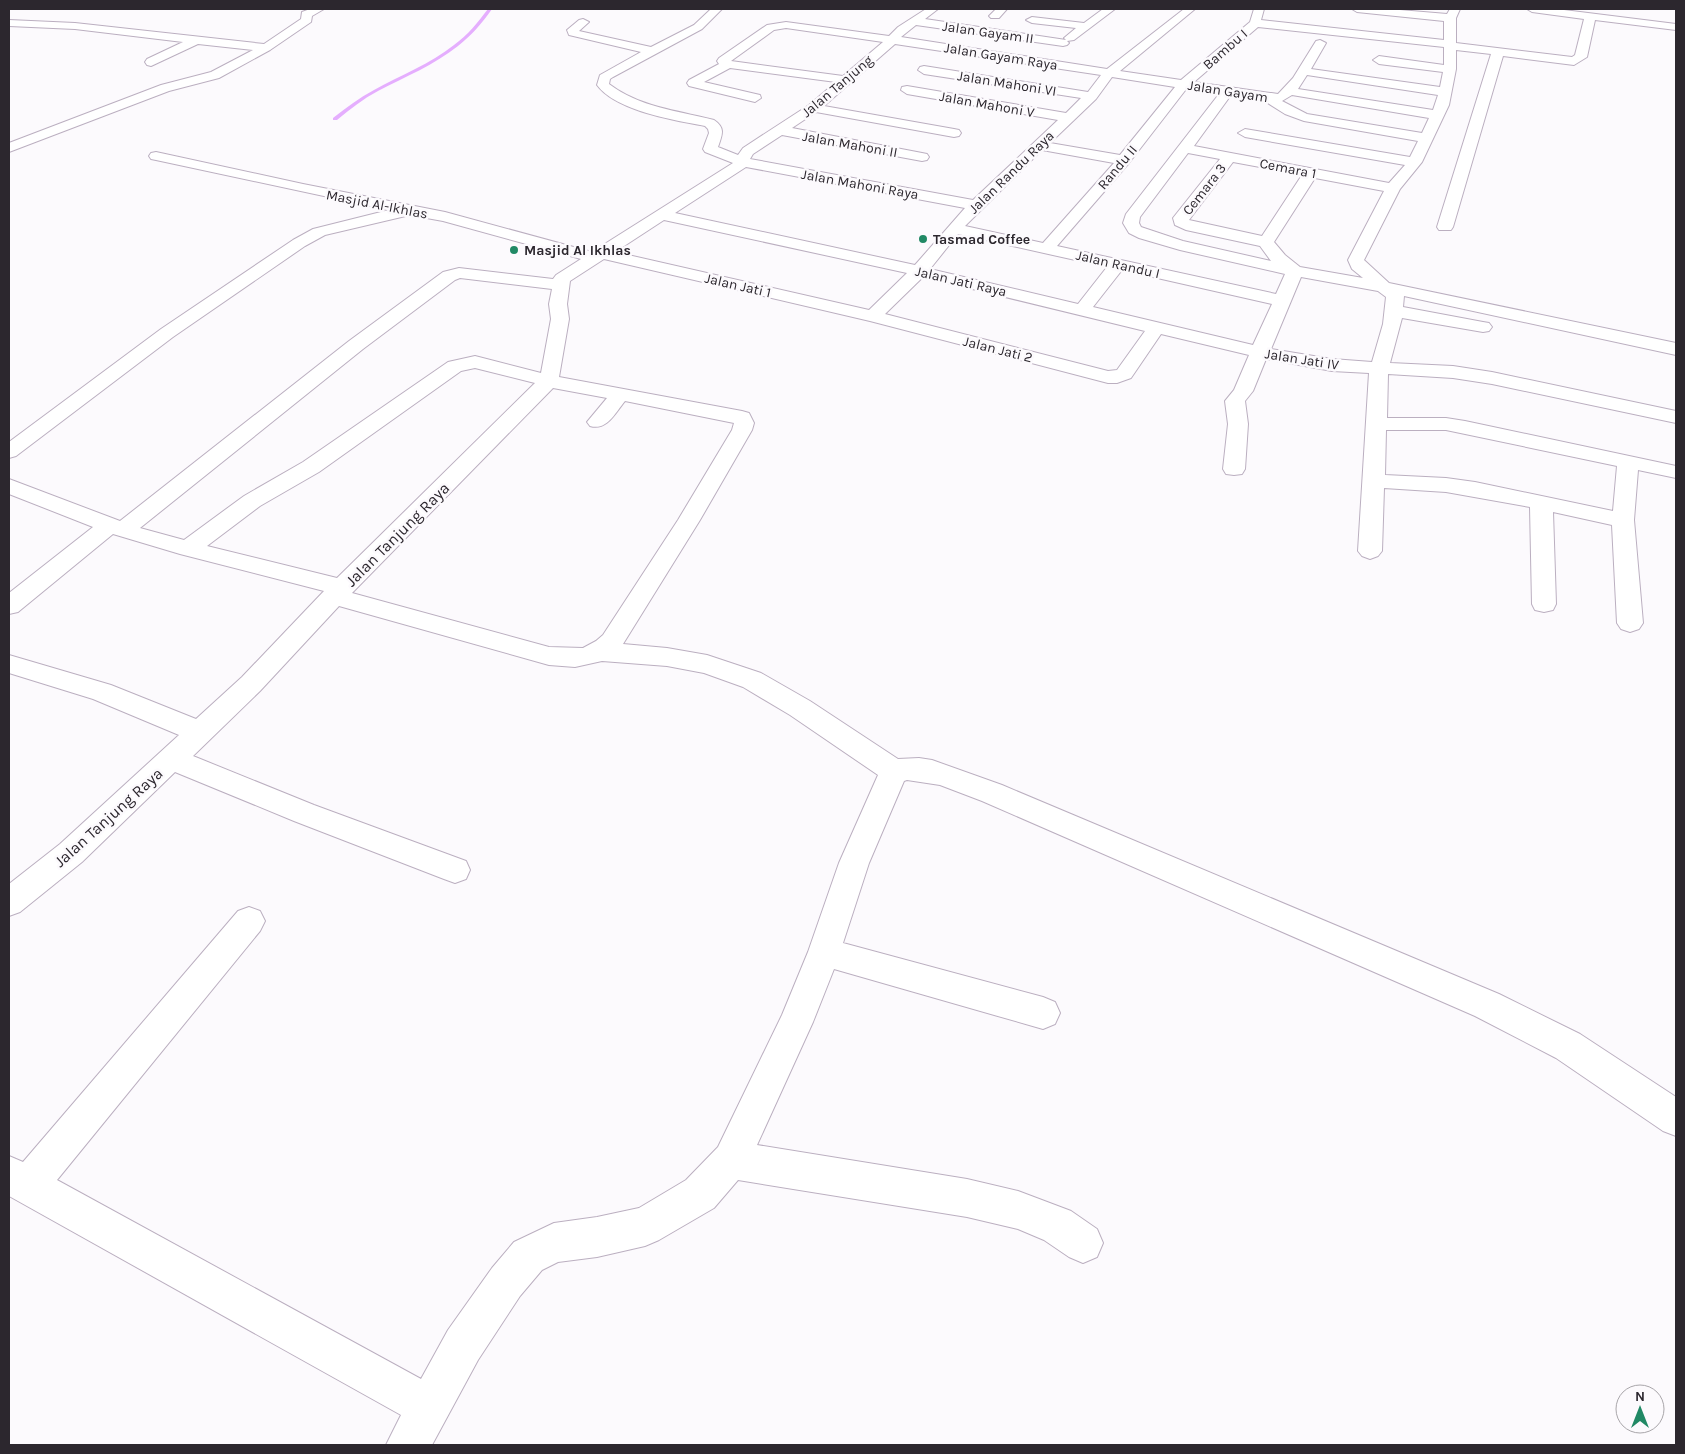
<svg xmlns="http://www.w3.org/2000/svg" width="1685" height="1454" viewBox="0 0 1685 1454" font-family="Karla,sans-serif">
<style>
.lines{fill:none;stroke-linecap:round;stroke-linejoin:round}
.stream{fill:#e5aefe;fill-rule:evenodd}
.minor-casing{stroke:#bbafc0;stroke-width:2}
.minor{fill:#fff;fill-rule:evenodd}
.poi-dot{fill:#218965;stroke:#fcfafd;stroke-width:2}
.labels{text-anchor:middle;stroke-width:5;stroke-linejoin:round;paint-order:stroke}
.far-street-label{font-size:14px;fill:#2c272e;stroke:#fcfafd}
.far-poi-label{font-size:14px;font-weight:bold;fill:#2c272e;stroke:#fcfafd;text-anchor:start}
.street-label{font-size:16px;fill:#2c272e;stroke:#fcfafd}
</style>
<rect width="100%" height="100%" fill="#fcfafd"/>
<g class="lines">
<path class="stream" d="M 488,9 L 492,9 C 482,23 472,35 458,46 C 434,65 405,77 378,91 C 363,99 350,109 337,120 L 333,120 L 333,118 C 346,108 359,98 374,90 C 401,75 430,64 454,45 C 468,35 478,22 488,9 Z"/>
<defs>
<path id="minor" d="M 310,9 L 324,9 L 312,16 L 311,22 L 270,50 L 219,78 L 169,91 L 9,152 L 9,143 L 161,85 L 211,72 L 253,50 L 198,44 L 151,66 L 147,65 L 145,62 L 147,59 L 183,42 L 75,29 L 9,26 L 9,20 L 75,23 L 264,44 L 301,19 L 302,12 Z
M 711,9 L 722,9 L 702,29 L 613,77 L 610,79 L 609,84 C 639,107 678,111 714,120 C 726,128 722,135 718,147 L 738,155 L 743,148 L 809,105 L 836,82 L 730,68 L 704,82 L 760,95 L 761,98 L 755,102 L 689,86 L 687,83 L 689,80 L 719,64 L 717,61 L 719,58 L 767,25 L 786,22 L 889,36 L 898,27 L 926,9 L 938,9 L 925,19 L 1066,40 L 1064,38 L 1076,28 L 1032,23 L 1026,20 L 1032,17 L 1084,23 L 1103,9 L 1115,9 L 1074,40 L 1067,41 L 1069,43 L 1067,45 L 1063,46 L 916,25 L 901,37 L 1107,69 L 1184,9 L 1195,9 L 1120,71 L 1181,80 L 1250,22 L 1254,9 L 1264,9 L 1261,20 L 1444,40 L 1444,21 L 1357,12 L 1352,9 L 1388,9 L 1447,14 L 1450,9 L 1460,9 L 1456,18 L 1456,43 L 1572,57 L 1575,55 L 1584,19 L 1532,12 L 1527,9 L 1556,9 L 1676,24 L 1676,30 L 1595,20 L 1587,57 L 1574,65 L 1503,56 L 1453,227 L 1451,230 L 1439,230 L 1437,227 L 1491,54 L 1456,50 L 1456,69 L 1449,105 L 1422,162 L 1400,189 L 1364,260 L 1389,283 L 1676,343 L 1676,355 L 1404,296 L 1403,307 L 1483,322 L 1489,323 L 1492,327 L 1489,331 L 1483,332 L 1402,318 L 1390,363 L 1453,366 L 1492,372 L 1676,411 L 1676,423 L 1492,384 L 1453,378 L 1388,374 L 1387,418 L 1446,418 L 1465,421 L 1676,466 L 1676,478 L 1638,470 L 1634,520 L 1643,623 L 1639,629 L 1630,632 L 1621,629 L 1617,623 L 1612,525 L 1553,512 L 1556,604 L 1553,610 L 1544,612 L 1535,610 L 1532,604 L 1530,507 L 1446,492 L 1384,488 L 1382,551 L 1378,556 L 1370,559 L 1362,556 L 1358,551 L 1369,373 L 1332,371 L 1266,359 L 1253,391 L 1245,401 L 1248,424 L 1245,469 L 1242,474 L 1234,475 L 1226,474 L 1223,469 L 1228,424 L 1225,401 L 1234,390 L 1249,355 L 1161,334 L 1131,378 L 1117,383 L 1108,383 L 870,321 L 604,259 L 570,281 L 567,304 L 569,319 L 559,377 L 742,411 L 749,413 L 754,423 L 752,430 L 700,520 L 623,644 L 667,648 L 707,655 L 761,673 L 810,701 L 898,759 L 919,758 L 932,760 L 1002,785 L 1499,994 L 1580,1034 L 1676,1097 L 1676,1136 L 1663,1131 L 1556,1058 L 1475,1016 L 982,801 L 940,785 L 907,780 L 904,781 L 869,863 L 843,943 L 1043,997 L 1055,1002 L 1060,1013 L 1055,1024 L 1043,1029 L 834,969 L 813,1022 L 757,1145 L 967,1179 L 1018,1191 L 1071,1211 L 1097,1229 L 1103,1243 L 1097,1257 L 1083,1263 L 1069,1257 L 1044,1240 L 1018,1229 L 967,1217 L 738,1180 L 714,1208 L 659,1240 L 645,1246 L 597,1257 L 558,1262 L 542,1270 L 520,1296 L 478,1360 L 432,1445 L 386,1445 L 401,1415 L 9,1196 L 9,1156 L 23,1162 L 238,911 L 249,907 L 260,911 L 265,921 L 260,931 L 57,1180 L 421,1379 L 448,1330 L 492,1268 L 514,1242 L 554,1223 L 597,1217 L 639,1208 L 686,1180 L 718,1147 L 782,1015 L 808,952 L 839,863 L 878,775 L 790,715 L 743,687 L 704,673 L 667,666 L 602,661 L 575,667 L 549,665 L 339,606 L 260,691 L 193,756 L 314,805 L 466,861 L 470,870 L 466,879 L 455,883 L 444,879 L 294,821 L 175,772 L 82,862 L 20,912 L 9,916 L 9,884 L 60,844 L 179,735 L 93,699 L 9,673 L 9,655 L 111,685 L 196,719 L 242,677 L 324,591 L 180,554 L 113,534 L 18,612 L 9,614 L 9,593 L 93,527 L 9,494 L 9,479 L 120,521 L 349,341 L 443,272 L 459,268 L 553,279 L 556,275 L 581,259 L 443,221 L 410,215 L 325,235 L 305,246 L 173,337 L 16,456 L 9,458 L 9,442 L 161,329 L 293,240 L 313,229 L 389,210 L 156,160 L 151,159 L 149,156 L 151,153 L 156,152 L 303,184 L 445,212 L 592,252 L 733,163 L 705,152 L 703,149 L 709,133 L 708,129 L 705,126 C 674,120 616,111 597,85 L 600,75 L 641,52 L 569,35 L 567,30 L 579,20 L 583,19 L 589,22 L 579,31 L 651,47 L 694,25 ZM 1258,27 L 1444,47 L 1444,65 L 1379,56 L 1373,60 L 1379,64 L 1443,72 L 1440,87 L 1311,69 L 1326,43 L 1320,40 L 1316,41 L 1293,78 L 1278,94 L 1194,82 ZM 786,28 L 883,42 L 843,76 L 731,61 L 774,30 ZM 895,44 L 1101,75 L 1088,92 L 924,66 L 920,67 L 918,70 L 924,74 L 1081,98 L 1066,113 L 907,86 L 902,87 L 901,90 L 907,94 L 1058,120 L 973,200 L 750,159 L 753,154 L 782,135 L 922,161 L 927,160 L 929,157 L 927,154 L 922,153 L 792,128 L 816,112 L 954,137 L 959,136 L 961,133 L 959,130 L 954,129 L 824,106 ZM 1307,75 L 1438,95 L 1433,110 L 1298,89 ZM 1112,77 L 1175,87 L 1120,155 L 1050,143 L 1096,99 ZM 1187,88 L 1219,94 L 1126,214 L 1123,223 L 1129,233 L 1139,238 L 1180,250 L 1285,274 L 1276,294 L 1057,246 L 1129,163 ZM 1231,95 L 1263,100 L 1285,114 L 1304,121 L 1418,141 L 1410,157 L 1245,129 L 1238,133 L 1245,137 L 1405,165 L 1389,183 L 1194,146 ZM 1292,95 L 1429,118 L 1422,133 L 1307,114 L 1282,101 ZM 1042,150 L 1114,163 L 1043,243 L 965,226 ZM 1188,153 L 1220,159 L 1173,218 L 1175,225 L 1186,230 L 1260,246 L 1271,261 L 1183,241 L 1141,227 L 1139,223 L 1140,217 ZM 1233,162 L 1302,175 L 1262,236 L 1189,220 ZM 746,167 L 965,208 L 915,265 L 675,213 ZM 1315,178 L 1384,191 L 1348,260 L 1352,269 L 1363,278 L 1300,267 L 1285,255 L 1274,242 ZM 664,220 L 907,273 L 869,310 L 615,252 ZM 958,234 L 1107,267 L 1078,304 L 930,269 ZM 1122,270 L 1272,304 L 1253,345 L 1093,307 ZM 923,277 L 1145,331 L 1117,370 L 1108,371 L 885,314 ZM 1301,277 L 1378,291 L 1386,297 L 1383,324 L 1372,362 L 1332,359 L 1271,349 ZM 460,278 L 552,289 L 549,304 L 551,319 L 541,373 L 475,356 L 448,362 L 303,462 L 244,496 L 184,540 L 140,528 L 363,349 L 455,280 ZM 475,368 L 535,383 L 337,578 L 207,546 L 260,506 L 319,472 L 461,371 ZM 553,388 L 607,398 L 587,422 L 590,426 C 607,431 615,413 625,401 L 734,423 L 732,430 L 678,520 L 603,635 L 596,641 L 583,648 L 549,647 L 352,593 ZM 1386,430 L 1446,430 L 1617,466 L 1613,511 L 1475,482 L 1446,478 L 1385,475 Z
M 996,9 L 1007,9 L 999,18 L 991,18 L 989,16 Z"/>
</defs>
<use href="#minor" class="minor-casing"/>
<use href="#minor" class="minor"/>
</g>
<g class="poi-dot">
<circle cx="923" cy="239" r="5"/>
<circle cx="514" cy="250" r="5"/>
</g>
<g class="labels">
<g class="far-street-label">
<text transform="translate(988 32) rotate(8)" y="5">Jalan Gayam II</text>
<text transform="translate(1225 49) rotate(-41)" y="5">Bambu I</text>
<text transform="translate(1001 56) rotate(9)" y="5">Jalan Gayam Raya</text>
<text transform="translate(1007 83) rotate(9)" y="5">Jalan Mahoni VI</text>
<text transform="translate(837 86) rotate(-40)" y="5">Jalan Tanjung</text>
<text transform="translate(1228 91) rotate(9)" y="5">Jalan Gayam</text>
<text transform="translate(987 104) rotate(10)" y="5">Jalan Mahoni V</text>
<text transform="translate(850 144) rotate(10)" y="5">Jalan Mahoni II</text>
<text transform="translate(1117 167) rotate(-50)" y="5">Randu II</text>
<text transform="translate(1288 168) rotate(11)" y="5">Cemara 1</text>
<text transform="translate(1011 172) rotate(-44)" y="5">Jalan Randu Raya</text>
<text transform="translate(860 184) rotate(10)" y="5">Jalan Mahoni Raya</text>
<text transform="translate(1204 189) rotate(-52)" y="5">Cemara 3</text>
<text transform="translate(377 204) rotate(11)" y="5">Masjid Al-Ikhlas</text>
<text transform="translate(1118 264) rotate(13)" y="5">Jalan Randu I</text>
<text transform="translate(961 281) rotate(13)" y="5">Jalan Jati Raya</text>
<text transform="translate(738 285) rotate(13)" y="5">Jalan Jati 1</text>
<text transform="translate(998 349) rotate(14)" y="5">Jalan Jati 2</text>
<text transform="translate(1302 359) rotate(9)" y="5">Jalan Jati IV</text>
</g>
<g class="far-poi-label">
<text x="933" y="244">Tasmad Coffee</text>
<text x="524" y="255">Masjid Al Ikhlas</text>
</g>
<g class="street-label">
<text transform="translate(397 534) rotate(-45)" y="6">Jalan Tanjung Raya</text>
<text transform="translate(108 817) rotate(-42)" y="6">Jalan Tanjung Raya</text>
</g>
</g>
<rect width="1685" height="1454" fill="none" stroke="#2c272e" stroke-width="20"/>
<g transform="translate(1640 1409)"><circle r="24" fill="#fcfafd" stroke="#a9a6aa"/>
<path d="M0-4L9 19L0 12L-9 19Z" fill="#218965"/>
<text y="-8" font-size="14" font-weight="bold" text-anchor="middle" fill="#2c272e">N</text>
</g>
</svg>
